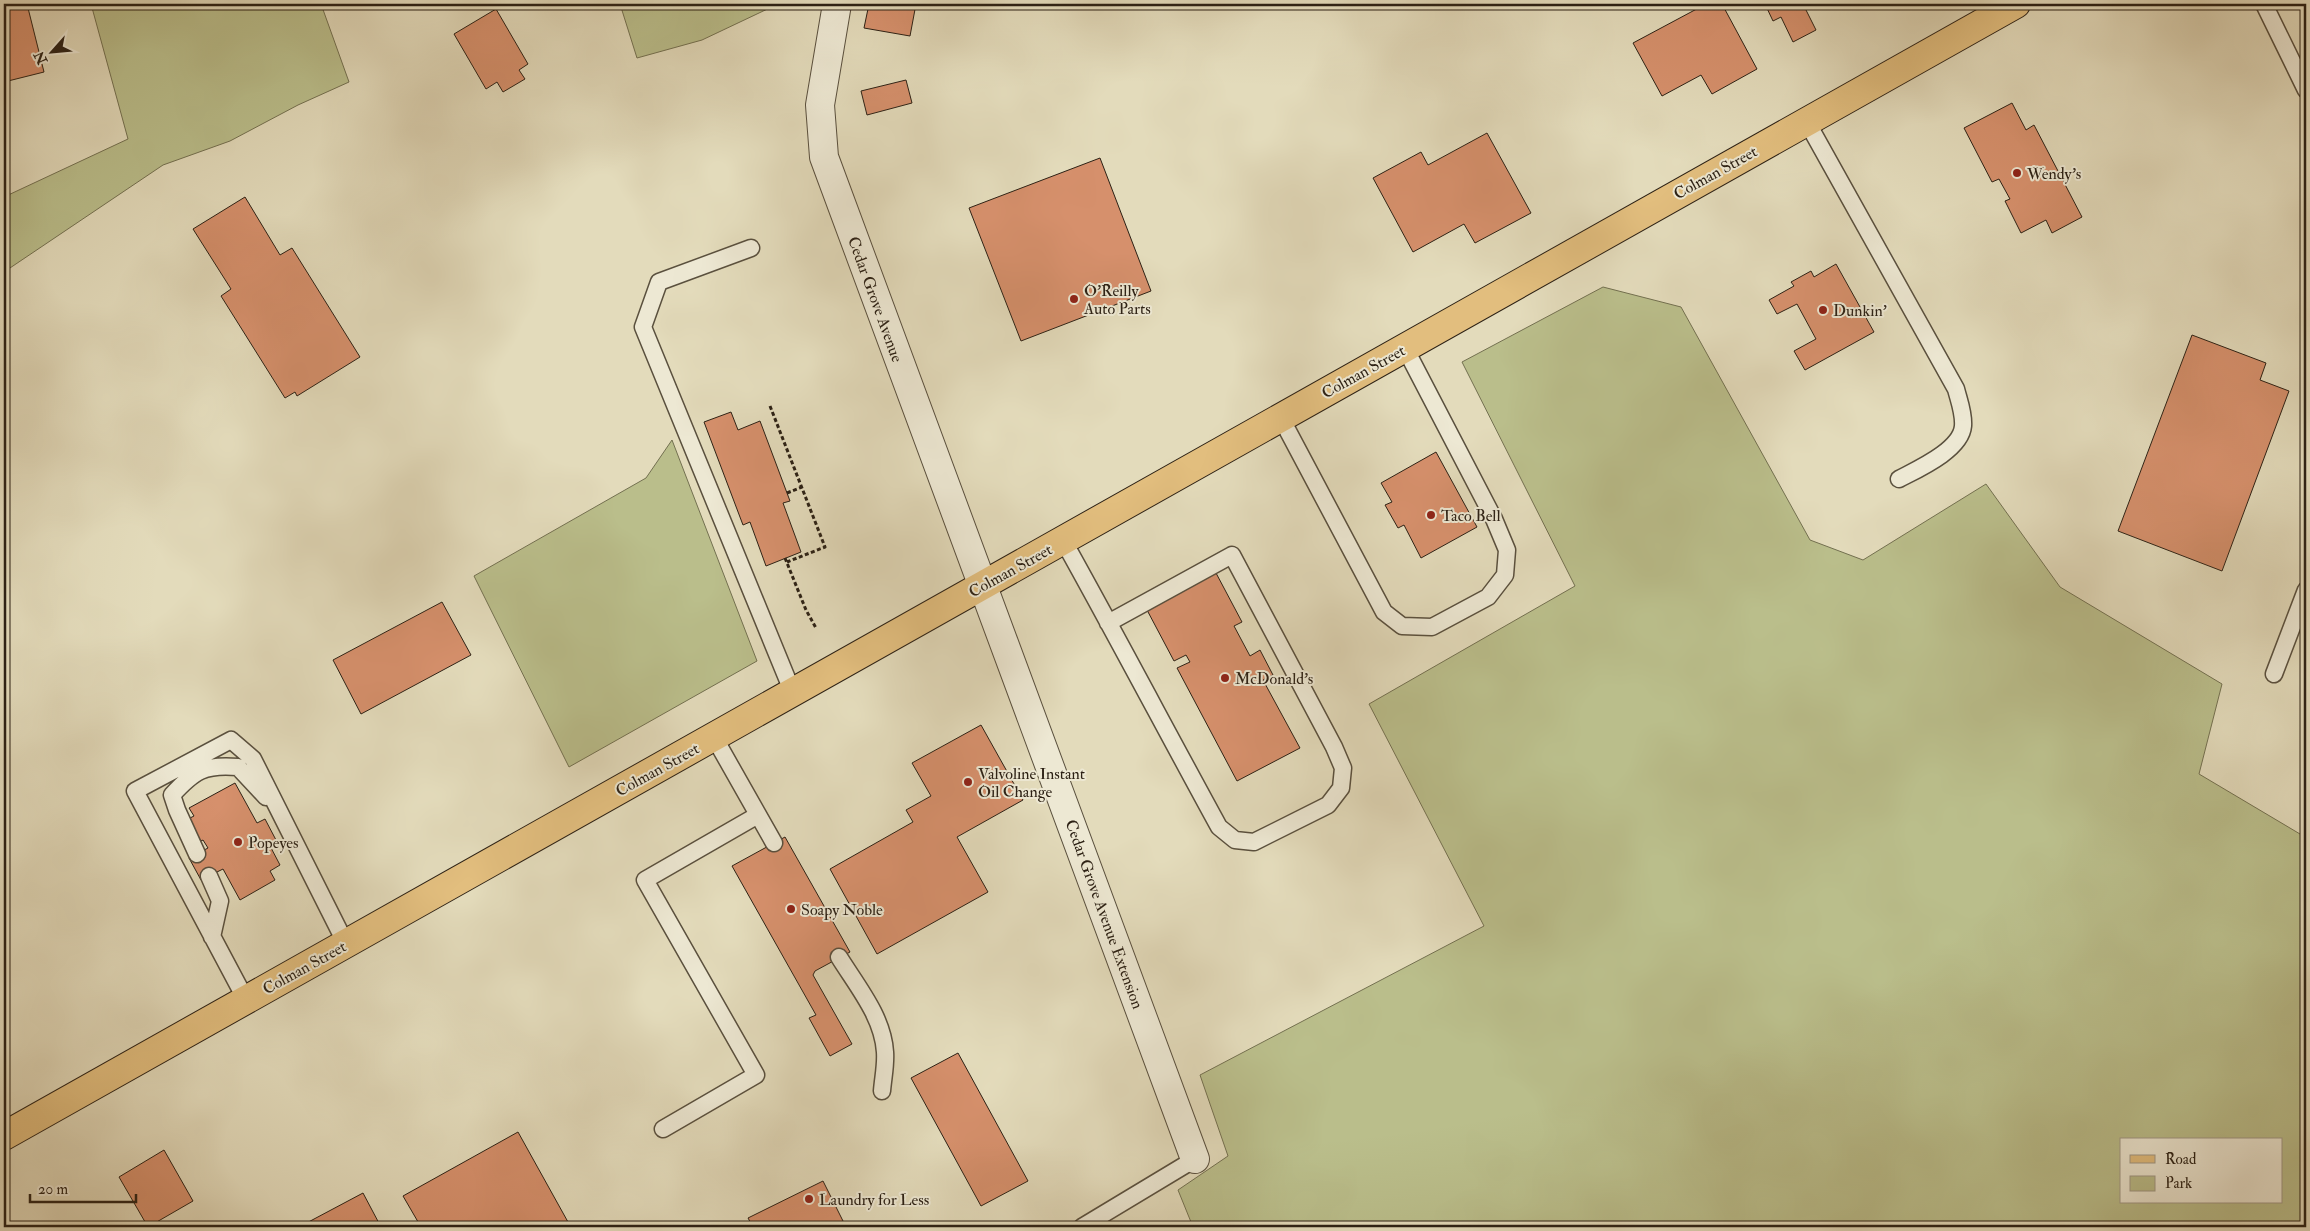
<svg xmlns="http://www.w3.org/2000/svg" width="2310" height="1231" viewBox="0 0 2310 1231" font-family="'IM FELL Double Pica',serif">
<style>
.green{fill:#babe8b;stroke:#737050;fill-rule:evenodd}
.building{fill:#d6906c;stroke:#2c2115}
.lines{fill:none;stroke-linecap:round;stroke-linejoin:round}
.lane-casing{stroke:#5a503e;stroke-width:19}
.street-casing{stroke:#5a503e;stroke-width:30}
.primary-casing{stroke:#2c2115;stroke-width:30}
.path{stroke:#2c2115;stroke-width:3;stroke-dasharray:4 2.5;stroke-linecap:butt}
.lane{stroke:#ede8d3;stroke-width:16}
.street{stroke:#ede8d3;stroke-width:28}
.primary{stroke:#e2be7e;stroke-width:28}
.poi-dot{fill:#8f2418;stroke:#ede8d3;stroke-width:2}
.labels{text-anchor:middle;stroke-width:4;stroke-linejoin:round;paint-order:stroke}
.street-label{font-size:16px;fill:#2c2115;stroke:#ede8d3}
.poi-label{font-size:16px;fill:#2c2115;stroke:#ede8d3;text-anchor:start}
</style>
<rect width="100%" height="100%" fill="#e3dbbb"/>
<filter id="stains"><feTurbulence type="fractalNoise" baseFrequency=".004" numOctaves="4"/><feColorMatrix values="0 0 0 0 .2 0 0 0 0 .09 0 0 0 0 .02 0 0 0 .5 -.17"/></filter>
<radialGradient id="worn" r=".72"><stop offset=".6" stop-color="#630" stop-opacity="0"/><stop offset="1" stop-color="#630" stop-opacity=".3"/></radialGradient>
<path class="green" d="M 91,4 L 321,4 L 349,82 L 298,105 L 230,141 L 163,165 L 4,272 L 4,197 L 128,139 Z
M 620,4 L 778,4 L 702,40 L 637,58 Z
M 1603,287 L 1681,307 L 1810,540 L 1863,560 L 1986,484 L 2060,587 L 2222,684 L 2199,774 L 2300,834 L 2306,840 L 2306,1227 L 1193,1227 L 1178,1190 L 1228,1156 L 1200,1075 L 1484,926 L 1369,704 L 1575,586 L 1462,362 ZM 2121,1140 L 2281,1140 L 2281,1202 L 2121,1202 Z
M 672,440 L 757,661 L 569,767 L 474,576 L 646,478 Z"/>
<path class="building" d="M 4,4 L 27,4 L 44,72 L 4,82 Z
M 869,4 L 916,4 L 910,36 L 864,28 Z
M 1706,4 L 1722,4 L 1757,69 L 1712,94 L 1701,75 L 1662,96 L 1633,43 Z
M 1765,4 L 1803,4 L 1816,30 L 1793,42 L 1781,17 L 1773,21 Z
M 496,9 L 528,64 L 519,70 L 525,79 L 503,92 L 497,82 L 486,89 L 454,34 Z
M 906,80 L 912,103 L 867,115 L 861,91 Z
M 2012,103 L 2026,130 L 2034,125 L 2082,217 L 2052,233 L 2046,220 L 2021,233 L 2005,201 L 2010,199 L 1999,179 L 1992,182 L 1964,128 Z
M 1487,133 L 1531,213 L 1475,243 L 1464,224 L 1413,252 L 1373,178 L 1421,152 L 1428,165 Z
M 1100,158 L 1151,291 L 1021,341 L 969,208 Z
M 245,197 L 280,255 L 292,248 L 360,357 L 297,396 L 295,392 L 285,398 L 221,296 L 231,289 L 193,229 Z
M 1836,264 L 1874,332 L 1805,370 L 1794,351 L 1816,339 L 1797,304 L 1777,314 L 1769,300 L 1794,286 L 1791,282 L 1811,271 L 1814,277 Z
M 2192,335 L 2266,363 L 2260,380 L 2289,391 L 2222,571 L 2118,531 Z
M 731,412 L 738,430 L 760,421 L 790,501 L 783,503 L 801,552 L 766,566 L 750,522 L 743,525 L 704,422 Z
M 1436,452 L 1477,527 L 1421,558 L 1404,525 L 1398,528 L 1385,505 L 1392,502 L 1381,483 Z
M 1216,573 L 1242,622 L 1234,626 L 1250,656 L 1260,650 L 1273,675 L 1263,680 L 1300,748 L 1237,781 L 1177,668 L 1190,662 L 1186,655 L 1174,661 L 1147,610 Z
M 442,602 L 471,655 L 361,714 L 333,660 Z
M 981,725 L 1023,800 L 957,837 L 988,892 L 877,954 L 830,869 L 913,822 L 906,810 L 931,796 L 912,763 Z
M 235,783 L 257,823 L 265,819 L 276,840 L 269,844 L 280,865 L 270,871 L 275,880 L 240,900 L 223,869 L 201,880 L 189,858 L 208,848 L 203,840 L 201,841 L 188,819 L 194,816 L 189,808 Z
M 785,837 L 850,952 L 815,971 L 813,975 L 852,1044 L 830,1056 L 809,1018 L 816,1015 L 732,866 Z
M 958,1053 L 1028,1181 L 981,1206 L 911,1078 Z
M 518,1132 L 568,1222 L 558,1227 L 421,1227 L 403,1196 Z
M 164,1150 L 193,1201 L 148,1227 L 119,1177 Z
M 823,1181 L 846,1227 L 753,1227 L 748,1218 Z
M 363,1193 L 381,1227 L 299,1227 Z"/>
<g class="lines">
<defs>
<path id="lane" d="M 2264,4 L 2306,90
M 1807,122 L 1956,389 C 1959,401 1964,413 1963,426 C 1961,450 1918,469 1899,479
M 751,248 L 659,282 L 643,327 L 793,693
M 1281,418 L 1384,612 L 1402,626 L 1432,627 L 1488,597 L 1505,575 L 1507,550 L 1494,519 L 1405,348
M 1063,540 C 1116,635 1167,732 1219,827 L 1235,840 L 1254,842 L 1328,805 L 1341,788 L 1343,768 L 1334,747 L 1232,555 L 1108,623
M 2274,674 L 2306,590
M 714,737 L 774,843
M 197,854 L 177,810 L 172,795 C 194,771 204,764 238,767 L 266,797
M 209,876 L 220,901 L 212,937
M 839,957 C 857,986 883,1017 885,1052 C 886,1065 883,1078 882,1091
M 246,1000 L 135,791 L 231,740 L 253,759 L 346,944
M 663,1129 L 756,1075 L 645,880 L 758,815
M 1082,1227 L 1195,1159"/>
<path id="street" d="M 837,4 L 820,105 L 824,157 L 1195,1159"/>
<path id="primary" d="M 4,1136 L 2016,4"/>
</defs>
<use href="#lane" class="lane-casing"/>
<use href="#street" class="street-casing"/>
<use href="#primary" class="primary-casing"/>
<path class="path" d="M 770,406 L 825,547 L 787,562
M 787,493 L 802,487
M 785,558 L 806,610 L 816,628"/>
<use href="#lane" class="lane"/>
<use href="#street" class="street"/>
<use href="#primary" class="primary"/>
</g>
<g class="poi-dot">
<circle cx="2017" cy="173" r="5"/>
<circle cx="1074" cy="299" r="5"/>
<circle cx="1823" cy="310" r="5"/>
<circle cx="1431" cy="515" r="5"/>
<circle cx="1225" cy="678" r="5"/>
<circle cx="968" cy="782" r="5"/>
<circle cx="238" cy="842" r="5"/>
<circle cx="791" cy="909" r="5"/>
<circle cx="809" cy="1199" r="5"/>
</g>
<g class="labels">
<g class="street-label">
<text transform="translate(1715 172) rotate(-29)" y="6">Colman Street</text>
<text transform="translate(876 299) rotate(70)" y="6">Cedar Grove Avenue</text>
<text transform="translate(1363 371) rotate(-29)" y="6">Colman Street</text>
<text transform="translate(1010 570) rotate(-29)" y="6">Colman Street</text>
<text transform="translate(657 769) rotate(-29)" y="6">Colman Street</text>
<text transform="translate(1105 914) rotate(70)" y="6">Cedar Grove Avenue Extension</text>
<text transform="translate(304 967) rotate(-29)" y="6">Colman Street</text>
</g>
<g class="poi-label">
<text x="2027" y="179">Wendy's</text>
<text x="1084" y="296">O'Reilly<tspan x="1084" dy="18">Auto Parts</tspan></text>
<text x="1833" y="316">Dunkin'</text>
<text x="1441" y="521">Taco Bell</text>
<text x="1235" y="684">McDonald's</text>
<text x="978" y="779">Valvoline Instant<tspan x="978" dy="18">Oil Change</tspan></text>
<text x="248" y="848">Popeyes</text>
<text x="801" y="915">Soapy Noble</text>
<text x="819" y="1205">Laundry for Less</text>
</g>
</g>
<rect width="2310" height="1231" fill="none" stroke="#e3dbbb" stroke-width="20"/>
<rect x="5" y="5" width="2300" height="1221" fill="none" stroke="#2c2115" stroke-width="2.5"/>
<rect x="10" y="10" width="2290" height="1211" fill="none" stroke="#2c2115"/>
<rect x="2120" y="1138" width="162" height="65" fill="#ede8d3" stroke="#a09887"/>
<rect x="2130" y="1155" width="25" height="8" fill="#e2be7e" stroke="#a09887"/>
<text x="2165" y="1164" font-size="15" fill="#2c2115">Road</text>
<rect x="2130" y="1176" width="25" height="15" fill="#babe8b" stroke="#a09887"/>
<text x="2165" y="1188" font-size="15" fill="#2c2115">Park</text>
<g transform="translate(52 52) rotate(243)" stroke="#ede8d3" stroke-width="4" paint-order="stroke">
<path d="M0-4L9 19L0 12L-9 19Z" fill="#2c2115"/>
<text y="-8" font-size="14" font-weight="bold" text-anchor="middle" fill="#2c2115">N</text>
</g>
<path d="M30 1194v8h106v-8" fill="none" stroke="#2c2115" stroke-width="2.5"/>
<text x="38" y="1194" font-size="15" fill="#2c2115" stroke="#ede8d3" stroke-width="4" paint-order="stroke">20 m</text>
<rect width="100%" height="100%" filter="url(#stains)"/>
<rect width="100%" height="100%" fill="url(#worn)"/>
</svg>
